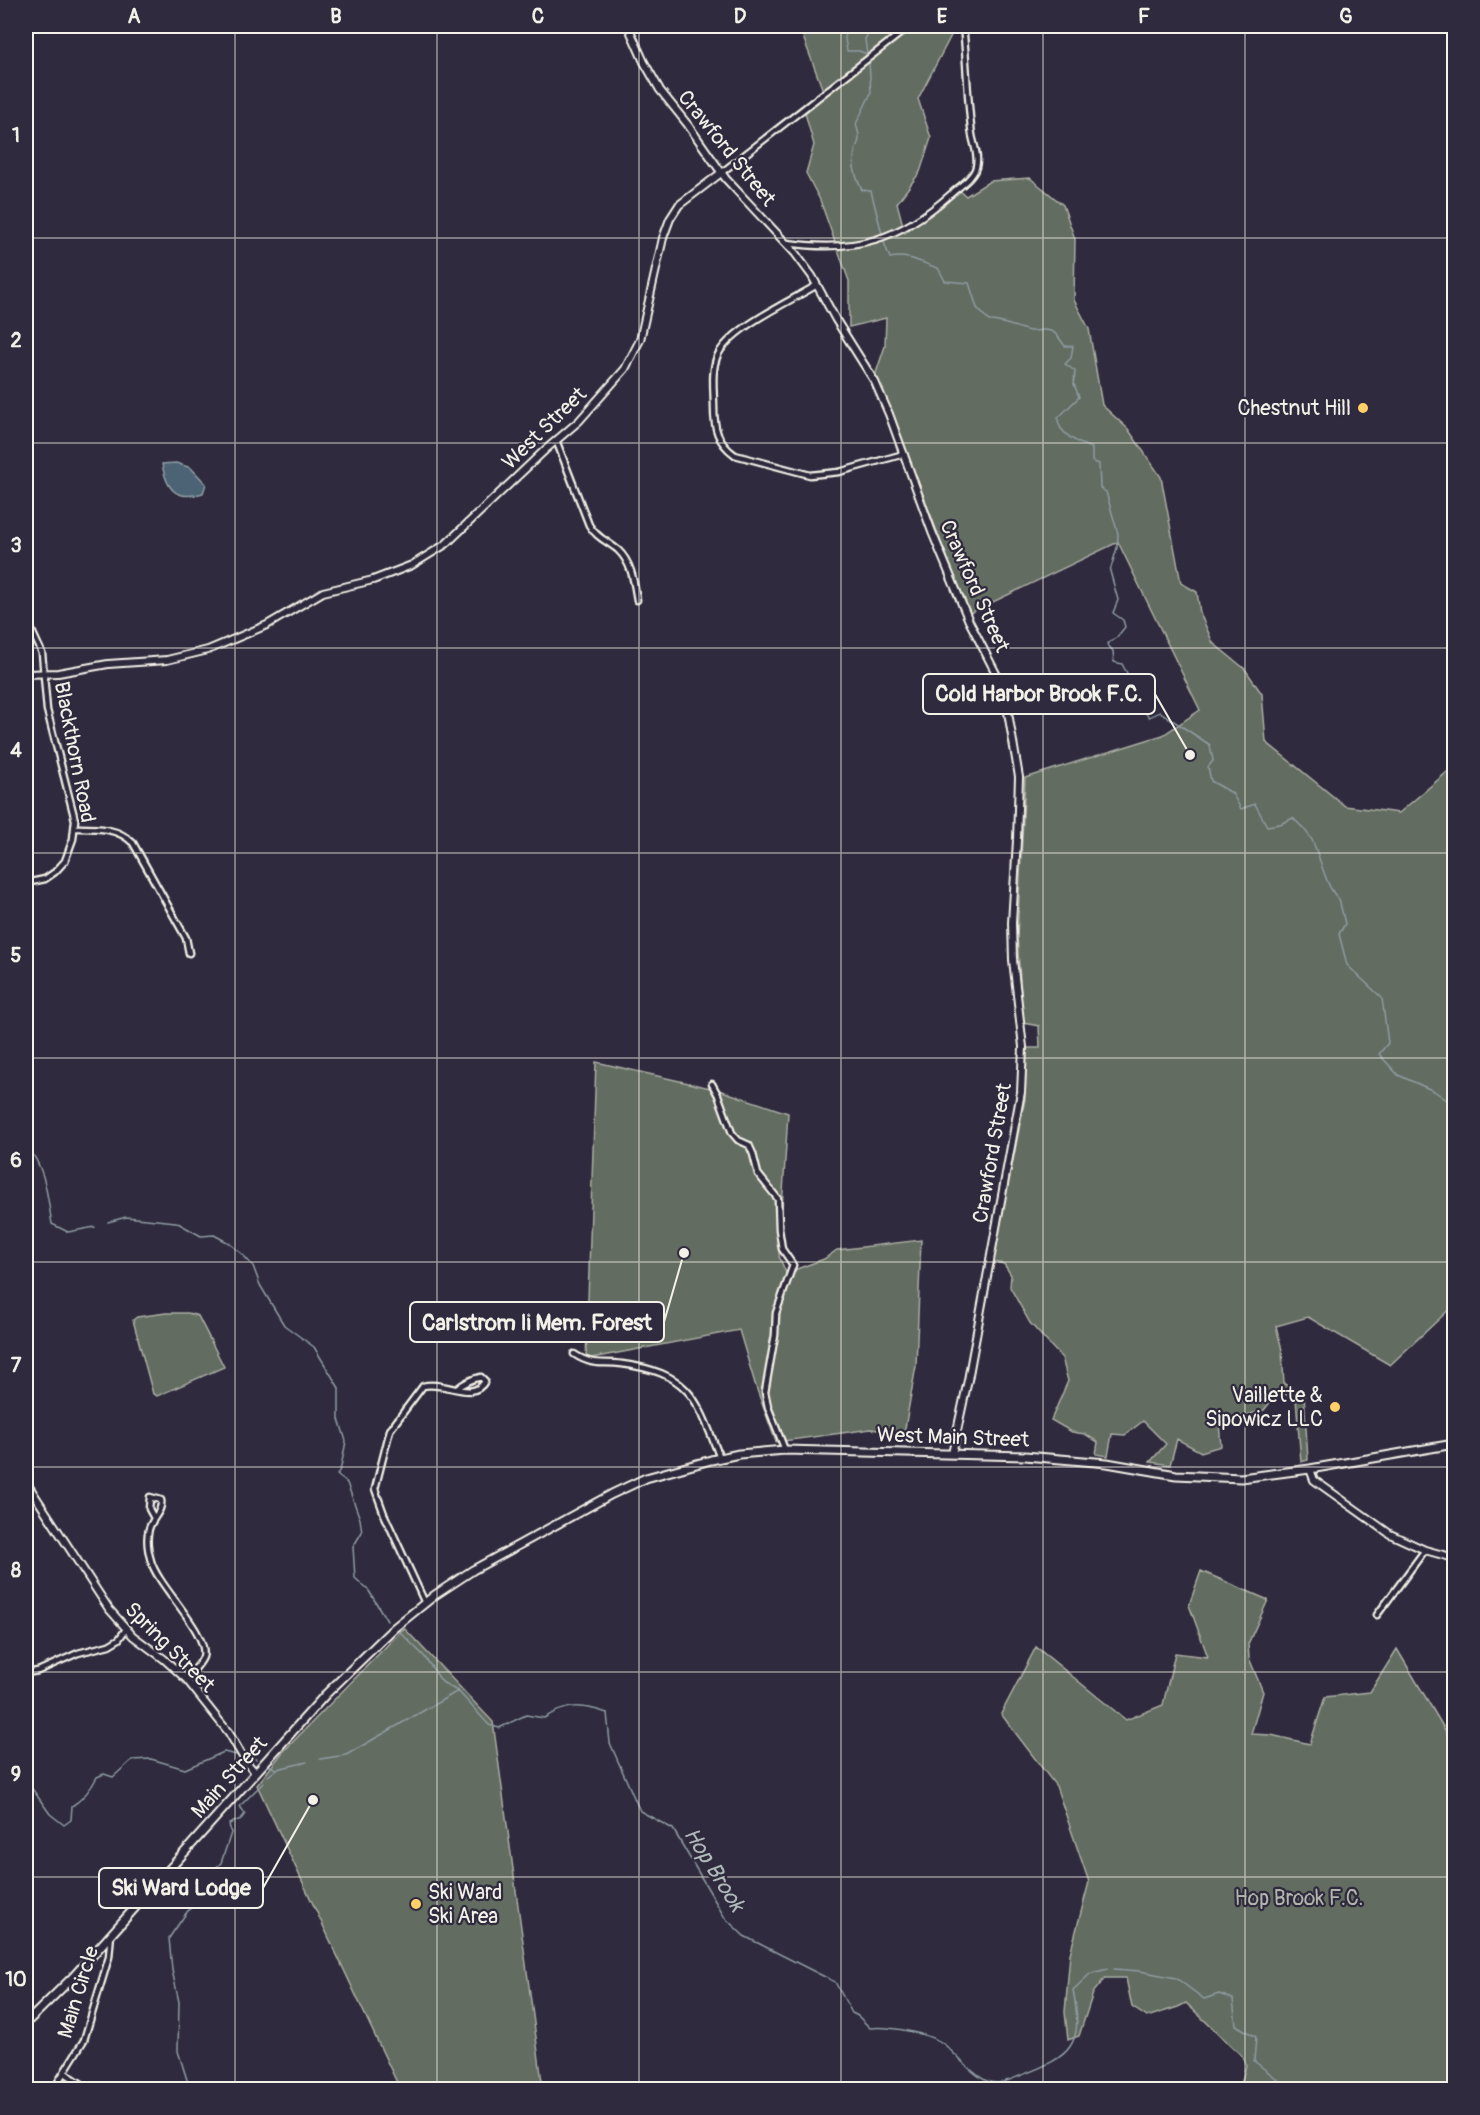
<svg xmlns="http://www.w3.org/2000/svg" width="1480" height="2115" viewBox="0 0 1480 2115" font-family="Pangolin,sans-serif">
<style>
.green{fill:#626c60;stroke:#abaea4;stroke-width:1.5}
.water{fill:#4b6475;stroke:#8f9ca3;stroke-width:1.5}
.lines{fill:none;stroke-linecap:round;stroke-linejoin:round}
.stream{stroke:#8f9ca3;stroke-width:1.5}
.minor-casing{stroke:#f4f1e8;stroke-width:9}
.tertiary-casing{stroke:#f4f1e8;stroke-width:10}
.secondary-casing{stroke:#f4f1e8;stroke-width:11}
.minor{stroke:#2f2a3d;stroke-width:4.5}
.tertiary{stroke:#2f2a3d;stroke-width:6}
.secondary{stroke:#2f2a3d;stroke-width:7}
.grid{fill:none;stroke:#f4f1e8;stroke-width:1.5;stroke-opacity:0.55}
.poi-dot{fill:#ffd166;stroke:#2f2a3d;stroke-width:2}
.labels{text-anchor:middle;stroke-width:4.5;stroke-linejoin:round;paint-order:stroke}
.street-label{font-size:21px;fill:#f4f1e8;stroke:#2f2a3d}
.poi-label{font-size:21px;fill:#f4f1e8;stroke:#2f2a3d;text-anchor:end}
.park-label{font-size:21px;fill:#b2b5ab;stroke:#2f2a3d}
.water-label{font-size:22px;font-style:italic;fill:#b0b9ba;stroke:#2f2a3d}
.leader{fill:none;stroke:#f4f1e8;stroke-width:2}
.callout-dot{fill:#f4f1e8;stroke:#2f2a3d;stroke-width:2}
.callout{fill:#2f2a3d;stroke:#f4f1e8;stroke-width:2}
.callout-label{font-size:22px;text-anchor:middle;font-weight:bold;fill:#f4f1e8}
.neatline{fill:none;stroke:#f4f1e8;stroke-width:2}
.grid-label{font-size:20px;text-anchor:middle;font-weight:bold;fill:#f4f1e8}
</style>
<rect width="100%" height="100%" fill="#2f2a3d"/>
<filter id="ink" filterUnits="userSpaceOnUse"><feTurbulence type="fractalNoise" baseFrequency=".0167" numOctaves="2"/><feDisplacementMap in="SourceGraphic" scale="12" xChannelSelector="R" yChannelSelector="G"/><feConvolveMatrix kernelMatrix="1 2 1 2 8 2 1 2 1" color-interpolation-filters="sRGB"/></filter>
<g filter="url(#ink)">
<path class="green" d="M 799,26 L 956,26 L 918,99 L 931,138 L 920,172 L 897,203 L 905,233 L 958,189 L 966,196 L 990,181 L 1030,178 L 1063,205 L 1075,239 L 1074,300 L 1089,329 L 1102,405 L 1128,429 L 1161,477 L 1181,583 L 1197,592 L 1200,613 L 1213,643 L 1245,669 L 1262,694 L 1266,742 L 1345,806 L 1399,813 L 1452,768 L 1454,769 L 1454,1305 L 1390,1365 L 1308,1317 L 1276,1326 L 1282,1350 L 1284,1384 L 1304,1394 L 1308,1460 L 1301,1462 L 1296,1399 L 1279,1391 L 1264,1410 L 1219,1423 L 1221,1446 L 1201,1452 L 1177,1439 L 1170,1465 L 1150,1462 L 1166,1444 L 1143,1421 L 1125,1435 L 1112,1434 L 1108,1456 L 1096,1454 L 1098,1442 L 1085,1434 L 1072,1432 L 1051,1420 L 1068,1381 L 1062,1358 L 1030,1323 L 1010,1287 L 1011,1275 L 1004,1264 L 993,1262 L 1025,1099 L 1027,1048 L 1040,1048 L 1039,1026 L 1023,1023 L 1017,937 L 1025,778 L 1163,735 L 1200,710 L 1118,542 L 970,613 L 941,542 L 887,400 L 875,376 L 885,346 L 886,318 L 849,327 L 849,281 L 820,200 L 806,173 L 814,145 L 805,113 L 825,96 Z
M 596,1062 L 719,1090 L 788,1113 L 779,1256 L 786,1273 L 824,1259 L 837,1250 L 921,1240 L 916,1366 L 904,1434 L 871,1429 L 776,1442 L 756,1387 L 739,1330 L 586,1359 Z
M 166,1313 L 188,1313 L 198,1316 L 224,1367 L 157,1396 L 153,1394 L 133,1320 L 137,1317 Z
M 1201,1571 L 1268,1600 L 1248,1644 L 1249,1658 L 1263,1692 L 1251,1734 L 1271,1735 L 1310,1744 L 1325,1697 L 1370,1692 L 1397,1649 L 1454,1745 L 1454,2089 L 1240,2089 L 1246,2065 L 1242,2056 L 1186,2003 L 1178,2007 L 1147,2017 L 1132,2007 L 1126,1978 L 1105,1978 L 1093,1993 L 1079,2036 L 1068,2040 L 1065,2012 L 1070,1954 L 1089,1882 L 1056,1786 L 1001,1714 L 1036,1647 L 1126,1720 L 1163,1705 L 1175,1653 L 1208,1657 L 1189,1605 Z
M 404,1628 L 493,1722 L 543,2089 L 400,2089 L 257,1785 L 282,1753 Z"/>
<path class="water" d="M 176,463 L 191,468 L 206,484 L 203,493 C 177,501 167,491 162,464 Z"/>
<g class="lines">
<path class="stream" d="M 843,26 L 847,51 L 859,51 L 867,54 L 865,39 L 870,31 L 866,26
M 869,62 L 871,93 L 856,124 C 863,146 856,139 854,157 C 852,168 857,180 862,190 L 871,191 L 882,234
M 883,240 L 890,258 C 909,254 921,263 938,268 L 945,281 L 969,283 L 977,308 L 989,321 C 1004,321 1016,328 1030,331 C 1038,332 1044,327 1053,332 C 1058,335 1061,341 1065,346 L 1073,346 L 1071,358 L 1065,364 L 1075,371 L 1074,384 L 1079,397 L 1058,418 C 1057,433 1079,444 1092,448 L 1092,461 L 1099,464 L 1100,488 L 1106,492 L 1118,534 L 1117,548 L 1110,571 L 1118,600 L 1113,613 L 1123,620 L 1125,627 L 1117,637 L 1107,644 L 1113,651 L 1114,662 L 1122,664 L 1128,675 L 1135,681 L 1126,692 L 1149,717 L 1160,712 L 1210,745 L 1213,761 L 1208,767 L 1211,781 L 1232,793 L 1241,809 L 1255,804 L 1267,826 L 1280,824 L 1293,818 C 1300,825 1307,831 1312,840 C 1320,856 1326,889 1339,899 L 1345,924 L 1339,934 L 1347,965 L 1382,998 L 1388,1043 L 1379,1054 L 1398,1075 L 1434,1091 L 1454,1105
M 26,1145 C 46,1168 47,1195 52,1224 L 68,1232 L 95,1227
M 108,1222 L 126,1217 L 176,1222 L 201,1236 L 214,1235 L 229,1243 L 243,1255 L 253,1266 L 260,1285 L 284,1325 L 314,1347 L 339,1388 L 339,1419 L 346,1441 L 341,1467 L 337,1475 L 347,1483 L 360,1519 L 362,1532 L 353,1547 L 355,1578 L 369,1591 L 387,1621
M 400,1632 L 424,1656 L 442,1682 L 457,1691
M 249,1757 L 256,1759
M 320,1759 L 346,1755 L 458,1691 L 489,1725 L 499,1728 L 526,1715 L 544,1718 C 567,1704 581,1704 607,1713 L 610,1743 L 640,1811 L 673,1829 L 725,1918 L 744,1936 L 835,1982 L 852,2013 L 858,2016 L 870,2028 C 889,2026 930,2033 945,2045 C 958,2057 971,2073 987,2081 C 999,2086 1011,2079 1022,2075 C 1072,2056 1084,2045 1073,1990 L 1091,1973 L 1108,1969
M 268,1765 L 277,1769 L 307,1762
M 268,1776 L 277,1769
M 26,1780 L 50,1814 L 64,1825 L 71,1820 L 72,1806 C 83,1799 91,1789 97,1777 L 104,1774 L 113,1777 L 132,1760 L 151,1759 L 185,1769 L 224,1752 L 236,1755
M 1114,1969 L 1140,1971 L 1176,1978 L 1204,1999 L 1219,1994 L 1233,1999 L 1236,2025 L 1256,2037 L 1254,2061 L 1285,2085 L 1283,2090
M 203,2090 L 188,2083 L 178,2051 L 179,2002 L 172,1970 L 169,1938 L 187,1912 L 208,1889 L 209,1874 L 221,1863 L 231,1833 L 229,1824 L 241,1819 L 245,1814 L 240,1806 L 264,1782"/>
<defs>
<path id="minor" d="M 721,173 L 910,26
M 787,243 C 856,253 899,240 951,194 C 960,186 973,178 976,167 C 979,156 974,146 972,135 C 967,99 967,62 963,26
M 817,285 C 791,301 728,329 717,357 C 711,372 714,391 714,407 C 714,428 717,442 735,455 L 810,475 L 839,472 L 904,454
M 556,440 L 589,525 C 596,537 607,541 618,550 C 632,563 634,583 637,600
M 26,618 L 42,653 L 47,710 L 75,820 L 73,839 L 65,861 L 55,872 L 45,879 L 26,883
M 75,828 C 96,828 117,827 133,843 L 186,938 L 189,953
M 712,1084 L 718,1095 L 732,1133 L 738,1140 L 749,1145 L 753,1154 L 758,1174 L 778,1199 L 779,1229 L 782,1249 L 793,1265 L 776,1313 L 775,1335 L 765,1392 L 768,1407 L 785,1450
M 574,1354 C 594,1367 601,1361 622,1364 C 691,1373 697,1399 720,1458
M 154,1518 L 149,1509 L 150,1497 L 161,1500 C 163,1511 152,1518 149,1529 C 146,1539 148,1551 151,1561 C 158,1587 210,1634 203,1657 C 200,1665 191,1673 186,1679
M 425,1603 L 384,1514 L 375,1489 L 390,1430 L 423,1386 C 444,1380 473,1403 485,1381 L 481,1377 C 471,1379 465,1382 457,1389
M 1377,1615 L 1425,1550
M 26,1673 L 38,1671 L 78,1653 L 109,1645 L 119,1639 L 126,1629
M 65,2073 L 91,2090
M 53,2090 L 84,2040 L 109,1957 L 111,1934"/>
<path id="tertiary" d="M 628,26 L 644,62 L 660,90 L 688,125 L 726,179 L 795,253 L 812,276 L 836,320 L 875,382 L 889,414 L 932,532 L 969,621 L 1004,689 L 1019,777 L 1017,840 L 1012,923 L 1013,960 L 1023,1047 L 1021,1092 L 968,1380 L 952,1454
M 26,674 L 58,673 L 108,664 L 167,660 L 208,650 L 267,625 L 323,592 L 373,580 L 412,565 L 446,544 L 545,450 L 579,421 L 625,369 L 640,340 L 663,238 L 670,219 L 679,205 L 721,173
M 1310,1469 L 1314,1480 L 1390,1534 L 1425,1550 L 1454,1558
M 26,1482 L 109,1609 L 133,1636 L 164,1659 L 186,1679 L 229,1733 L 246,1762 L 255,1772"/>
<path id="secondary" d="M 26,2023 L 73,1977 L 326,1694 L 394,1628 L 435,1595 L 473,1570 L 612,1494 L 646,1478 L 711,1460 L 739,1454 L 785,1450 L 1025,1456 L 1107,1463 L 1176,1475 L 1241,1478 L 1310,1469 L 1454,1444"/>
</defs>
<use href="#minor" class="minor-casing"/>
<use href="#tertiary" class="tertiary-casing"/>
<use href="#secondary" class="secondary-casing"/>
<use href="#minor" class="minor"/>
<use href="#tertiary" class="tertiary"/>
<use href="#secondary" class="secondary"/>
</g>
</g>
<path class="grid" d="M 235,26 L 235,2090M 437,26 L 437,2090M 639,26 L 639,2090M 841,26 L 841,2090M 1043,26 L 1043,2090M 1245,26 L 1245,2090M 26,238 L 1454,238M 26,443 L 1454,443M 26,648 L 1454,648M 26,853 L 1454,853M 26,1058 L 1454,1058M 26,1262 L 1454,1262M 26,1467 L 1454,1467M 26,1672 L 1454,1672M 26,1877 L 1454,1877"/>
<g class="poi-dot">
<circle cx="1363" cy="408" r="6"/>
<circle cx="1335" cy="1407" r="6"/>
<circle cx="416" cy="1904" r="6"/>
</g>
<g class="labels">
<g class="street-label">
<text transform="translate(727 148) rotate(51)" y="7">Crawford Street</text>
<text transform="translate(544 428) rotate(-44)" y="7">West Street</text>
<text transform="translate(975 586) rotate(66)" y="7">Crawford Street</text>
<text transform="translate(75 752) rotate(79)" y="7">Blackthorn Road</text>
<text transform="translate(992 1153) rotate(-80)" y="7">Crawford Street</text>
<text transform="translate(953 1437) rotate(2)" y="7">West Main Street</text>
<text transform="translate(170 1647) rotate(45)" y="7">Spring Street</text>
<text transform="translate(229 1777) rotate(-48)" y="7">Main Street</text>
<text transform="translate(78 1992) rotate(-73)" y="7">Main Circle</text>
</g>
<g class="poi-label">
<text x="1351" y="415">Chestnut Hill</text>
<text x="1323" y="1402">Vaillette &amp;<tspan x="1323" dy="24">Sipowicz LLC</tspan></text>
<text x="428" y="1899" text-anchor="start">Ski Ward<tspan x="428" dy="24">Ski Area</tspan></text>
</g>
<g class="park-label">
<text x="1299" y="1905">Hop Brook F.C.</text>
</g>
<g class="water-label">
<text transform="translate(715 1869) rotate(58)" y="8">Hop Brook</text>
</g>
</g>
<path class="leader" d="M1190 755L1155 694M684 1253L664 1322M313 1800L263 1888"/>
<g class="callout-dot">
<circle cx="1190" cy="755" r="6"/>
<circle cx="684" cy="1253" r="6"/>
<circle cx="313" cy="1800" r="6"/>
</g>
<g class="callout">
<rect x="923" y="674" width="232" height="40" rx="6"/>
<rect x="410" y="1302" width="254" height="40" rx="6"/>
<rect x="99" y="1868" width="164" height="40" rx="6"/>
</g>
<g class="callout-label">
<text x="1039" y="701">Cold Harbor Brook F.C.</text>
<text x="537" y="1330">Carlstrom Ii Mem. Forest</text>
<text x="181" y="1895">Ski Ward Lodge</text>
</g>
<rect width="1480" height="2115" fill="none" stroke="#2f2a3d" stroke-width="66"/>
<rect x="33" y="33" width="1414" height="2049" class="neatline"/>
<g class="grid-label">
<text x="134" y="23">A</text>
<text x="336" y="23">B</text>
<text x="538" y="23">C</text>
<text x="740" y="23">D</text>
<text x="942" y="23">E</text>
<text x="1144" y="23">F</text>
<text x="1346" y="23">G</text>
<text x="16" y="142">1</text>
<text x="16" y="347">2</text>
<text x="16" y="552">3</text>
<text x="16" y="757">4</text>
<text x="16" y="962">5</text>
<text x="16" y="1167">6</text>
<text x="16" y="1372">7</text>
<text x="16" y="1577">8</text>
<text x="16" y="1781">9</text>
<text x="16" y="1986">10</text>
</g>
</svg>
